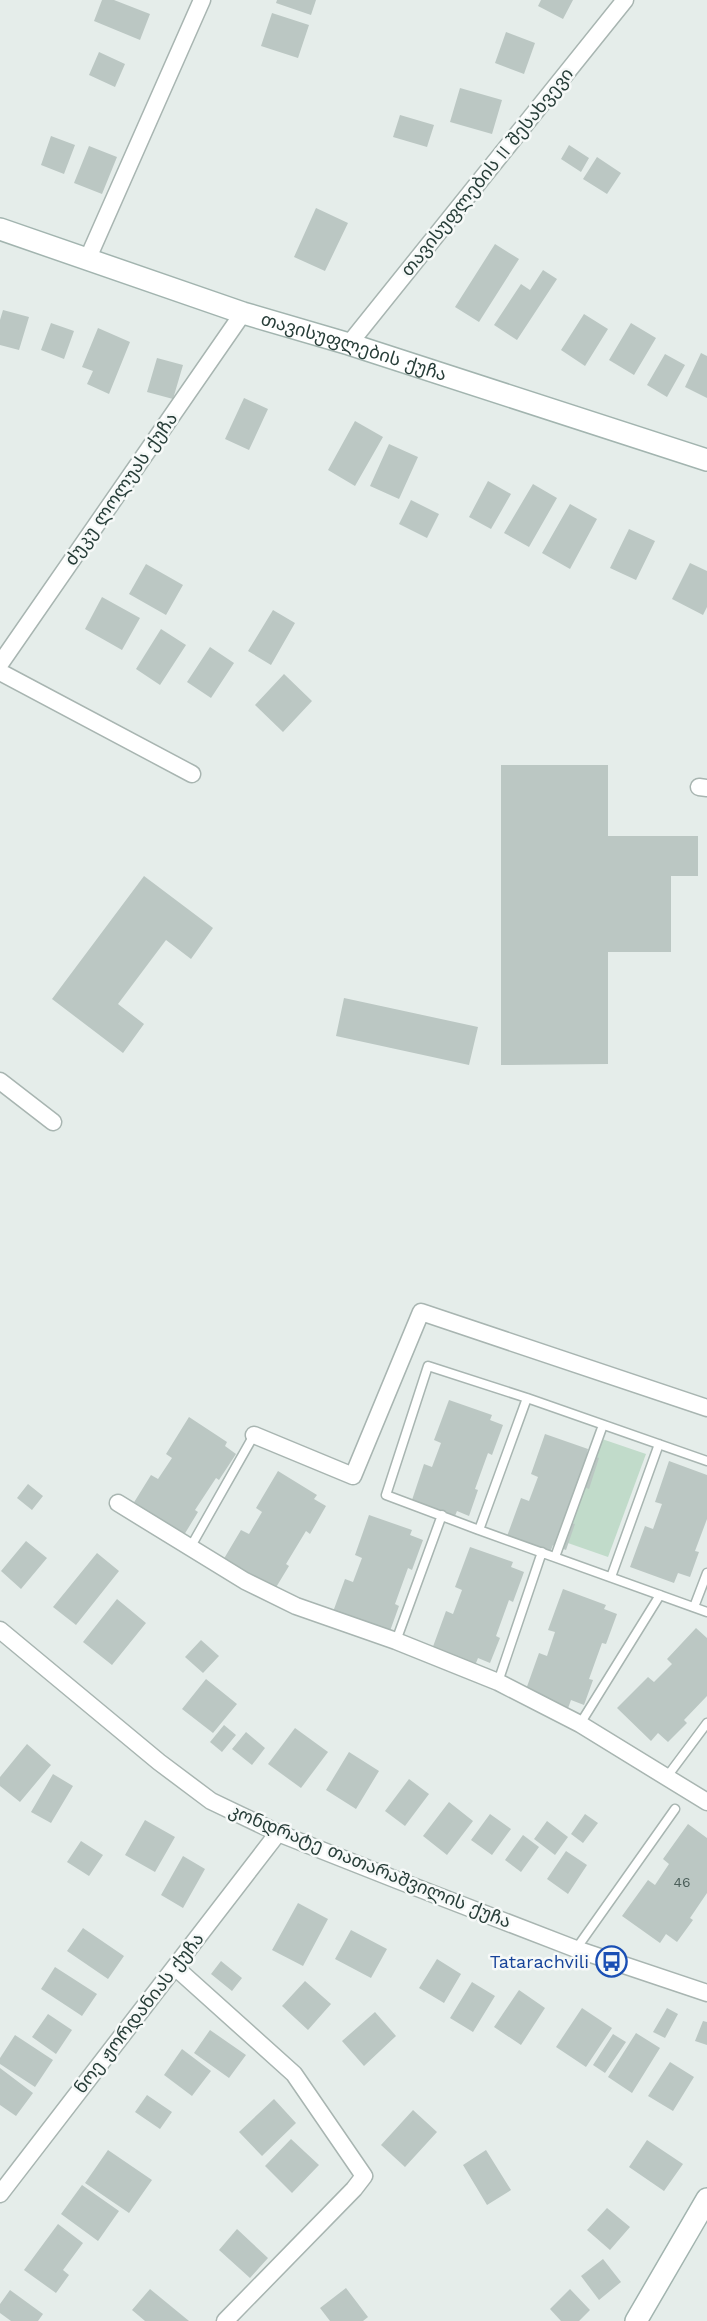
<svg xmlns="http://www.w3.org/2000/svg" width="707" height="2321" viewBox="0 0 707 2321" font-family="'Work Sans','Noto Sans Georgian',sans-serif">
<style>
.green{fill:#c1dbca}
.building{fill:#bbc7c3}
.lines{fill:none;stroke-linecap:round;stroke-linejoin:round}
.service-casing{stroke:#a8b5b1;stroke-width:11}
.minor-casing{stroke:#a8b5b1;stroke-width:19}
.secondary-casing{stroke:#a2b4af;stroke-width:24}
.service{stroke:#fff;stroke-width:8}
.minor{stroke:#fff;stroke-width:16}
.secondary{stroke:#fff;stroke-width:21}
.labels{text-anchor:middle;stroke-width:5;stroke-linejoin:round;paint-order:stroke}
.number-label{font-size:14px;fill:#4c605b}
.street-label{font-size:18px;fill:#273d38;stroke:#f6f9f8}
.transit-label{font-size:18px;fill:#164399;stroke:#f6f9f8;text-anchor:end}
</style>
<rect width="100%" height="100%" fill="#e5edea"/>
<path class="green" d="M 602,1439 L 646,1454 L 608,1557 L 565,1542 Z"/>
<path class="building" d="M 102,0 L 114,0 L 150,14 L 140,40 L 94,21 Z
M 277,0 L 316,0 L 311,15 L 276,3 Z
M 541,0 L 573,0 L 563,19 L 538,6 Z
M 272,13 L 309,25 L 298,58 L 261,46 Z
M 506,32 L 535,43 L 524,74 L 495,63 Z
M 99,52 L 125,64 L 115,87 L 89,75 Z
M 460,88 L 502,100 L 492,134 L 450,122 Z
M 400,115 L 434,125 L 427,147 L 393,137 Z
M 51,136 L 75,145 L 64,174 L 41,165 Z
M 569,145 L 589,158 L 581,172 L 561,159 Z
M 89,146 L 117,157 L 102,194 L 74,183 Z
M 597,157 L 621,173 L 607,194 L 583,179 Z
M 316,208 L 348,223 L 325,271 L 294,257 Z
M 495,244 L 519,259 L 479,322 L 455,307 Z
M 543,270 L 557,279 L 517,340 L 494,325 L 521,284 L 530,290 Z
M 3,310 L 29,317 L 19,350 L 0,345 L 0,320 Z
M 584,314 L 608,329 L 585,366 L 561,350 Z
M 51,323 L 74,331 L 64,359 L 41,350 Z
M 631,323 L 656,338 L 634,375 L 609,360 Z
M 98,328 L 130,342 L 109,394 L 87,384 L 93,371 L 82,367 Z
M 701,353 L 707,356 L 707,398 L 685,387 Z
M 665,354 L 685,365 L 667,397 L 647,385 Z
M 157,358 L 183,365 L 173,399 L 147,392 Z
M 244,398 L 268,409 L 249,450 L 225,439 Z
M 355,421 L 383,437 L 355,486 L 328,470 Z
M 389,444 L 418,457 L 399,499 L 370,486 Z
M 488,481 L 511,494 L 491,529 L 469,517 Z
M 533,484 L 557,498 L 529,547 L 504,533 Z
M 411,500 L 439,514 L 427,538 L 399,524 Z
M 570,504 L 597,519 L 570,569 L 542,553 Z
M 629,529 L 655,541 L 636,580 L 610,568 Z
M 690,563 L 707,571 L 707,607 L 703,615 L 672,599 Z
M 146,564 L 183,585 L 166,615 L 129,594 Z
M 102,597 L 140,618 L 122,650 L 85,629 Z
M 273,610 L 295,623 L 271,665 L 248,651 Z
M 161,629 L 186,645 L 160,685 L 136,669 Z
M 210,647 L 234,663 L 211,698 L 187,682 Z
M 284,674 L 312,701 L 283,732 L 255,705 Z
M 501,765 L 608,765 L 608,836 L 698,836 L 698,876 L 671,876 L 671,952 L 608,952 L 608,1064 L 501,1065 Z
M 144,876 L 213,928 L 191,959 L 166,940 L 118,1004 L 144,1024 L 123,1053 L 52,999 Z
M 344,998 L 478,1027 L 469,1065 L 336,1036 Z
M 449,1400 L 492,1415 L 490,1420 L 503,1425 L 492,1455 L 488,1453 L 475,1489 L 478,1490 L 469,1516 L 457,1511 L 453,1521 L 410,1506 L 424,1464 L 432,1467 L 441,1443 L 434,1440 Z
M 189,1417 L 227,1442 L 225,1446 L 236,1454 L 219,1480 L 216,1478 L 195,1510 L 198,1512 L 184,1535 L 128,1512 L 151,1475 L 158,1479 L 172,1458 L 166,1454 Z
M 545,1434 L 588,1449 L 587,1454 L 599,1458 L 589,1489 L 584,1487 L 571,1523 L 575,1524 L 566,1550 L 553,1545 L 549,1555 L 506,1539 L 521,1498 L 529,1501 L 538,1477 L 531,1474 Z
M 669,1461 L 707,1475 L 707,1519 L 695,1551 L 699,1552 L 690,1577 L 678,1573 L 674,1583 L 630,1567 L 645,1526 L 653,1529 L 662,1504 L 655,1502 Z
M 278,1471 L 317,1495 L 314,1499 L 326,1506 L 310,1534 L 306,1531 L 286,1564 L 289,1566 L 275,1589 L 219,1567 L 241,1530 L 249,1534 L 262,1512 L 256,1508 Z
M 28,1484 L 43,1496 L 32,1510 L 17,1498 Z
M 369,1515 L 412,1530 L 410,1535 L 423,1540 L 412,1570 L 408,1568 L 395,1604 L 399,1606 L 390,1631 L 377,1626 L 373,1636 L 330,1620 L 345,1579 L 353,1582 L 362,1558 L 355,1555 Z
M 26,1541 L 47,1558 L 21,1589 L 1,1571 Z
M 470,1547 L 513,1562 L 511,1567 L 524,1572 L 513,1602 L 509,1600 L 496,1636 L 500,1638 L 490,1663 L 478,1658 L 474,1668 L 431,1652 L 446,1611 L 453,1614 L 462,1590 L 455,1587 Z
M 97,1553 L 119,1571 L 76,1625 L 53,1607 Z
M 563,1589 L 606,1605 L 604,1609 L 617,1614 L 606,1644 L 602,1643 L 589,1679 L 593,1680 L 584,1705 L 571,1700 L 567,1711 L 524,1695 L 539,1653 L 547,1656 L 555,1632 L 548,1630 Z
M 117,1599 L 146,1623 L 112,1665 L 83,1642 Z
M 696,1628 L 707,1638 L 707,1696 L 684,1720 L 687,1723 L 668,1742 L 658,1733 L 651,1741 L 617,1708 L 648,1677 L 654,1682 L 672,1664 L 667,1659 Z
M 201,1640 L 219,1656 L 203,1673 L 185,1657 Z
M 206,1679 L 237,1704 L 213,1733 L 182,1709 Z
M 224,1725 L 236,1735 L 222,1752 L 210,1742 Z
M 295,1728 L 328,1752 L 301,1788 L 268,1764 Z
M 246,1732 L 265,1748 L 252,1765 L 232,1749 Z
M 27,1744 L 51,1765 L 20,1802 L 0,1786 L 0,1777 Z
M 349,1752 L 379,1771 L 356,1809 L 326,1790 Z
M 53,1774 L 73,1786 L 51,1823 L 31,1812 Z
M 409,1779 L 429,1794 L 405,1826 L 385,1811 Z
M 449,1802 L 473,1821 L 447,1855 L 423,1836 Z
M 490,1814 L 511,1829 L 492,1855 L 471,1840 Z
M 585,1814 L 598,1823 L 583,1843 L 571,1834 Z
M 145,1820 L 175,1837 L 155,1872 L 125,1855 Z
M 547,1821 L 568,1837 L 555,1855 L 534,1839 Z
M 688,1824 L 707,1838 L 707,1893 L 690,1918 L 693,1920 L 677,1942 L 666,1934 L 660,1943 L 622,1916 L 648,1880 L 655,1885 L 669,1864 L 663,1859 Z
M 523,1835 L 539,1847 L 521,1872 L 505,1860 Z
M 81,1841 L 103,1855 L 89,1876 L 67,1862 Z
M 566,1851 L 587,1865 L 568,1894 L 547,1879 Z
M 183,1856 L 205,1869 L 183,1908 L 161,1895 Z
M 298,1903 L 328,1919 L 303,1966 L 272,1950 Z
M 83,1928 L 124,1956 L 108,1979 L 67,1951 Z
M 351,1930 L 387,1949 L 371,1978 L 335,1959 Z
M 437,1959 L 461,1974 L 444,2003 L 419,1988 Z
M 221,1961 L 242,1978 L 232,1991 L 211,1974 Z
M 55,1967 L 97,1994 L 82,2016 L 41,1989 Z
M 305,1981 L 331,2004 L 308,2030 L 282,2006 Z
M 472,1982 L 495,1996 L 473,2032 L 450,2018 Z
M 519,1990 L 545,2008 L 521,2045 L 494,2027 Z
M 582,2008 L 612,2028 L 586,2067 L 556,2047 Z
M 667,2008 L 678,2014 L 665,2038 L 653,2032 Z
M 375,2012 L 396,2036 L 364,2066 L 342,2041 Z
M 48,2014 L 72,2030 L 56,2054 L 32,2037 Z
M 703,2021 L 707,2022 L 707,2045 L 695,2041 Z
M 210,2030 L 246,2055 L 229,2078 L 194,2053 Z
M 636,2033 L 660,2048 L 632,2093 L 608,2077 Z
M 613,2034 L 626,2042 L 605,2073 L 593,2065 Z
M 15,2035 L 53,2060 L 35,2087 L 0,2064 L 0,2058 Z
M 182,2049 L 211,2071 L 192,2096 L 164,2075 Z
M 670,2062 L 694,2077 L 673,2111 L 648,2096 Z
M 0,2068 L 33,2093 L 16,2116 L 0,2105 Z
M 147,2095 L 172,2112 L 160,2129 L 135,2112 Z
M 274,2099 L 296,2123 L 262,2156 L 239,2132 Z
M 413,2110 L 437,2132 L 405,2167 L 381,2145 Z
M 291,2139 L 319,2165 L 292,2193 L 265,2166 Z
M 647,2140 L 683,2164 L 664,2191 L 629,2167 Z
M 108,2150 L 152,2180 L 129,2213 L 85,2183 Z
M 486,2150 L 511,2190 L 487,2205 L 463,2165 Z
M 82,2185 L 119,2211 L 98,2241 L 61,2214 Z
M 607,2208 L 630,2227 L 610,2250 L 587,2230 Z
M 58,2224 L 83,2243 L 63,2270 L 69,2275 L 56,2293 L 24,2270 Z
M 237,2229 L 268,2258 L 250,2278 L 219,2250 Z
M 603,2259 L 621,2282 L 599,2300 L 581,2276 Z
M 346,2288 L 368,2317 L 363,2321 L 330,2321 L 320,2308 Z
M 150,2289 L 189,2321 L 145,2321 L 132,2310 Z
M 570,2289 L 590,2310 L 579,2321 L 561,2321 L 550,2309 Z
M 10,2290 L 43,2314 L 38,2321 L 11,2321 L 0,2313 L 0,2304 Z"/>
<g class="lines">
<defs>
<path id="service" d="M 707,1461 L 527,1398 L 479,1530 L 707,1612
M 479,1530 L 386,1495 L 428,1366 L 527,1398
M 190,1548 L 254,1435
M 555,1557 L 603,1425
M 611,1577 L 659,1444
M 694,1607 L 707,1573
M 396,1641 L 442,1515
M 498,1682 L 542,1552
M 580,1724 L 660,1595
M 666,1778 L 707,1723
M 576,1949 L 675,1809"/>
<path id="minor" d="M 88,258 L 202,0
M 349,344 L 625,0
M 0,664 L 243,313
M 0,672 L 192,774
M 699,787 L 707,788
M 0,1081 L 53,1122
M 254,1435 L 353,1476 L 421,1312 L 707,1408
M 118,1503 L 245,1581 L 296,1606 L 396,1641 L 498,1682 L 580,1724 L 707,1802
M 0,1630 L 159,1762 L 211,1801 L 278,1833 L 397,1880 L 576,1949 L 707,1993
M 175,1967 L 294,2074 L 364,2176 L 354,2189 L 225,2321
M 0,2194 L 278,1833"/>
<g id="secondary">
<path id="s1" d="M 0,229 L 243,313 L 349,344 L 707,460"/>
<path d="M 636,2321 L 707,2199"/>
</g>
</defs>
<use href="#service" class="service-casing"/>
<use href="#minor" class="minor-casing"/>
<use href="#secondary" class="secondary-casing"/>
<use href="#service" class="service"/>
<use href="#minor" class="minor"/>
<use href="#secondary" class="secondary"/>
</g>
<defs>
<symbol id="bus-ring" viewBox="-11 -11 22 22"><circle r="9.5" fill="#f6f9f8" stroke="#1a4fb4" stroke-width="1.5"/><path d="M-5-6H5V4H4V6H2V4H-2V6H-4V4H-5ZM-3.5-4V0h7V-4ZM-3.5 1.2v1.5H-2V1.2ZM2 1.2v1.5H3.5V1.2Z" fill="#1a4fb4"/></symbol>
</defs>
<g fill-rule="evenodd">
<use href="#bus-ring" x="594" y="1944" width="35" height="35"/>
</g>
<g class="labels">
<g class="number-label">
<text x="682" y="1887">46</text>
</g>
<g class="street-label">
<text transform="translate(487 172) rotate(-51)" y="6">თავისუფლების II შესახვევი</text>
<text dy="6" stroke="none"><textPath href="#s1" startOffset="373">თავისუფლების ქუჩა</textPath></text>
<text transform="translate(121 489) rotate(-55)" y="6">ძუკუ ლოლუას ქუჩა</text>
<text transform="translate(370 1866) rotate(22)" y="6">კონდრატე თათარაშვილის ქუჩა</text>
<text transform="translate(139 2013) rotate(-52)" y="6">ნოე ჟორდანიას ქუჩა</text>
</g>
<g class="transit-label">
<text x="589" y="1968">Tatarachvili</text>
</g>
</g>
</svg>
